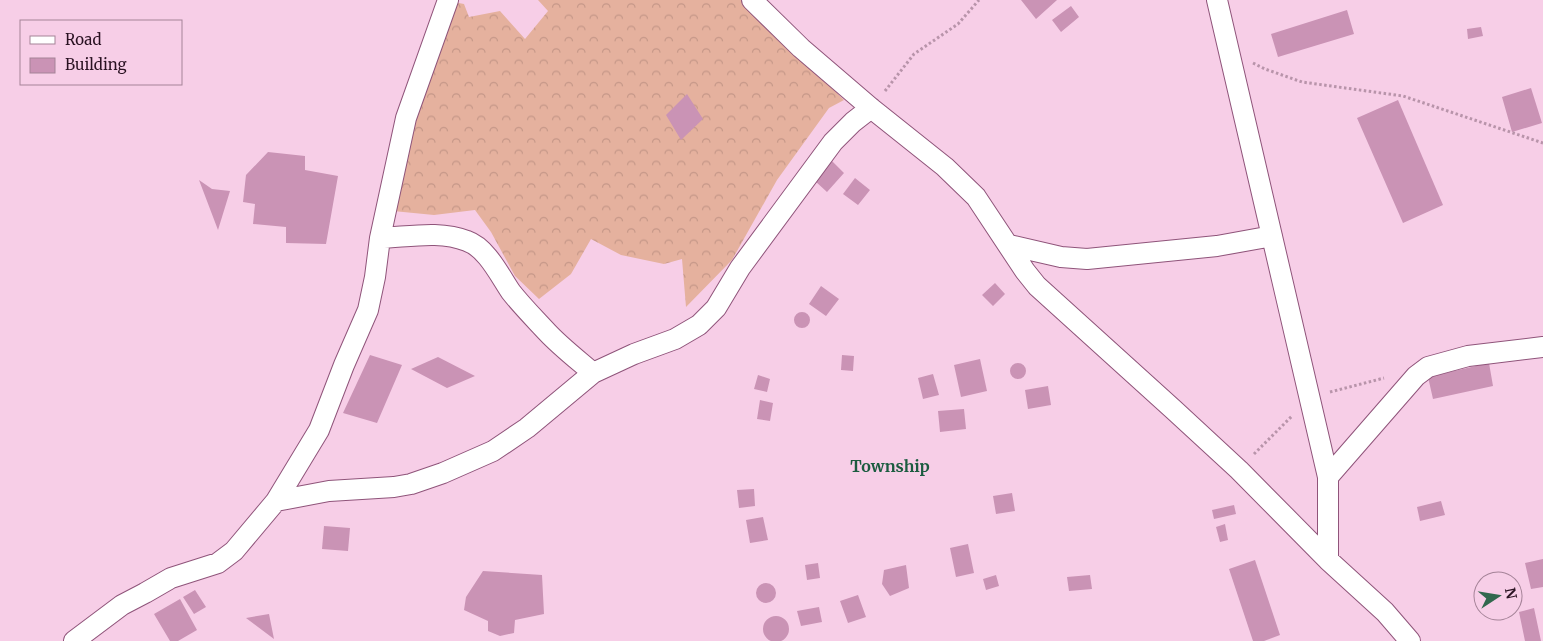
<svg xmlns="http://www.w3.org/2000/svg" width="1543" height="641" viewBox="0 0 1543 641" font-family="Merriweather,serif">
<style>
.forest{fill:url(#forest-crowns)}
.building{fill:#ca93b5}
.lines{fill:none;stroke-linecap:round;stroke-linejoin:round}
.street-casing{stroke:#8f547a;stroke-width:22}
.path{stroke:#b894aa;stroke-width:3;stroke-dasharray:2.5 2.5;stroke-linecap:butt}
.street{stroke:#fff;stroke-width:20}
.labels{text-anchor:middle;stroke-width:4;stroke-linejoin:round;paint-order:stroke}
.quarter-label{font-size:16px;font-weight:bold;fill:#1b5c40;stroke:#f7cee7}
</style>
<defs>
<pattern id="forest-crowns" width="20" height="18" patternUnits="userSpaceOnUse" patternTransform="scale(1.25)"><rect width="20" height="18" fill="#e5b19e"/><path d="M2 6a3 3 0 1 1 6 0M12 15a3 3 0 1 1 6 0" fill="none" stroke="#c59788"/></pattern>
</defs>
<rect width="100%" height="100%" fill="#f7cee7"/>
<path class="forest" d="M 443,0 L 464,4 L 469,17 L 500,11 L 525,39 L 548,11 L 538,0 L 742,0 L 844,100 L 829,108 L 777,180 L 732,260 L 686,307 L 682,259 L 664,264 L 621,255 L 591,239 L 571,274 L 539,299 L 515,276 L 491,232 L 475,210 L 434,215 L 393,211 Z"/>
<path class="building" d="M 1021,0 L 1057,0 L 1036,19 Z
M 1071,6 L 1079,17 L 1061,32 L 1052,20 Z
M 1347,10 L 1354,34 L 1278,57 L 1271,34 Z
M 1481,27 L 1483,36 L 1468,39 L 1467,29 Z
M 1531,88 L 1542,123 L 1512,132 L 1502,97 Z
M 687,94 L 703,119 L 681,140 L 666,115 Z
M 1398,100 L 1443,205 L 1403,223 L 1357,118 Z
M 268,152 L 305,156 L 305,170 L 338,176 L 326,244 L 286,243 L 286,227 L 253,224 L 255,204 L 243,202 L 246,175 Z
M 832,161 L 844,173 L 827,192 L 815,181 Z
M 855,178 L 870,190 L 858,205 L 843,194 Z
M 199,180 L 212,189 L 230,191 L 218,230 Z
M 995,283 L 1005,294 L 993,306 L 982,295 Z
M 821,286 L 839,299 L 826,316 L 809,304 Z
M794 320a8 8 0 1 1 16 0a8 8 0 1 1-16 0Z
M 370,355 L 402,365 L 377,423 L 343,413 Z
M 842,355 L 854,356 L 853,371 L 841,370 Z
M 438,357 L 475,376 L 447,388 L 411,369 Z
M 980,359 L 987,391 L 961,397 L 954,365 Z
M1010 371a8 8 0 1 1 16 0a8 8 0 1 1-16 0Z
M 1489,363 L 1493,386 L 1433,399 L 1428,377 Z
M 933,374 L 939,395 L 923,399 L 918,378 Z
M 758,375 L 770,379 L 767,392 L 754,389 Z
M 1048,386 L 1051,405 L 1028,409 L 1025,390 Z
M 760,400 L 773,403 L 770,421 L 757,419 Z
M 964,409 L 966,429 L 940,432 L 938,411 Z
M 754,489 L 755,506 L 739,508 L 737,490 Z
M 1012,493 L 1015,511 L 996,514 L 993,496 Z
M 1441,501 L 1445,515 L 1420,521 L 1417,507 Z
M 1234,505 L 1236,514 L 1214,519 L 1212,510 Z
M 763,517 L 768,540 L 750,543 L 746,520 Z
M 1225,524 L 1228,540 L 1220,542 L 1216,527 Z
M 324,526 L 350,528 L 348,551 L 322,549 Z
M 968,544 L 974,573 L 956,577 L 950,548 Z
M 1543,559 L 1543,587 L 1531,589 L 1525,563 Z
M 1255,560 L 1280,635 L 1264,641 L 1253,641 L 1229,569 Z
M 818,563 L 820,578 L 807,580 L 805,565 Z
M 906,565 L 909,588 L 890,596 L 882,584 L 884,570 Z
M 483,571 L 542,575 L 544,614 L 515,620 L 514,633 L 500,636 L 488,631 L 488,621 L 464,610 L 466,597 Z
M 996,575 L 999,586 L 986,590 L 983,579 Z
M 1090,575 L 1092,589 L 1069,591 L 1067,577 Z
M756 593a10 10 0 1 1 20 0a10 10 0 1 1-20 0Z
M 195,590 L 206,607 L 194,614 L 183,597 Z
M 858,595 L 866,617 L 848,623 L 840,601 Z
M 180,599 L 197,630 L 178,641 L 170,641 L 154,614 Z
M 819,607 L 822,622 L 801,626 L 797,611 Z
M 1534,608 L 1541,641 L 1525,641 L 1519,612 Z
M 269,614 L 274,639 L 246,618 Z
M763 629a13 13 0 1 1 26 0a13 13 0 1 1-26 0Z"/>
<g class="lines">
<defs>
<path id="street" d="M 752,0 L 801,48 L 871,108 L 945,167 L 976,197 L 1025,271 L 1037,286 L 1174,410 L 1239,470 L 1328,560 L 1385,612 L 1410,641
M 1217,0 L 1328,477 L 1328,560
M 380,238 C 408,237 440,230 467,241 C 487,248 500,276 511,292 C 522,306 535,319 547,332 C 561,347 578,360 593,373
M 1009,245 L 1061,257 L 1087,259 L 1217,246 L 1272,236
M 1328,477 L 1416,376 L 1428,367 L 1468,356 L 1543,347
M 276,501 L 329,491 L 394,487 L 411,484 L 443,473 L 493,451 L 527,428 L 593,373 L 634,354 L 675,339 L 699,325 L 716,308 L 740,268 L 833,142 L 853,122 L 871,108
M 74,641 L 122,605 L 145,593 L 171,578 L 218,563 L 234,551 L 276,501 L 319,430 L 344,365 L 368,310 L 375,277 L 380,238 L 406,118 L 448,0"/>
</defs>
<use href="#street" class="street-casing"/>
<path class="path" d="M 1253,63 L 1265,69 L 1302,82 L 1403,96 L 1543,143
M 885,91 L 914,54 L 958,24 L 979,0
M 1330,392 L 1384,378
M 1254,454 L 1292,416"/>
<use href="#street" class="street"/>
</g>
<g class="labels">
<g class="quarter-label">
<text x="890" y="472">Township</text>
</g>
</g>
<rect x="20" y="20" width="162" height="65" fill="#f7cee7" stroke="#a58398"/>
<rect x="30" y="36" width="25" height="8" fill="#ffffff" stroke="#a58398"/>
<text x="65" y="45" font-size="15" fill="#2a1222">Road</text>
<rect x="30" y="58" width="25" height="15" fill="#ca93b5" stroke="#a58398"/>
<text x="65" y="70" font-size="15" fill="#2a1222">Building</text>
<g transform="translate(1498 596) rotate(78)"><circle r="24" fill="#f7cee7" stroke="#a58398"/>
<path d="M0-4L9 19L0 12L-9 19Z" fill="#32684e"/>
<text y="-8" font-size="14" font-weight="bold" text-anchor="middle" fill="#2a1222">N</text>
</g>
</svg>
